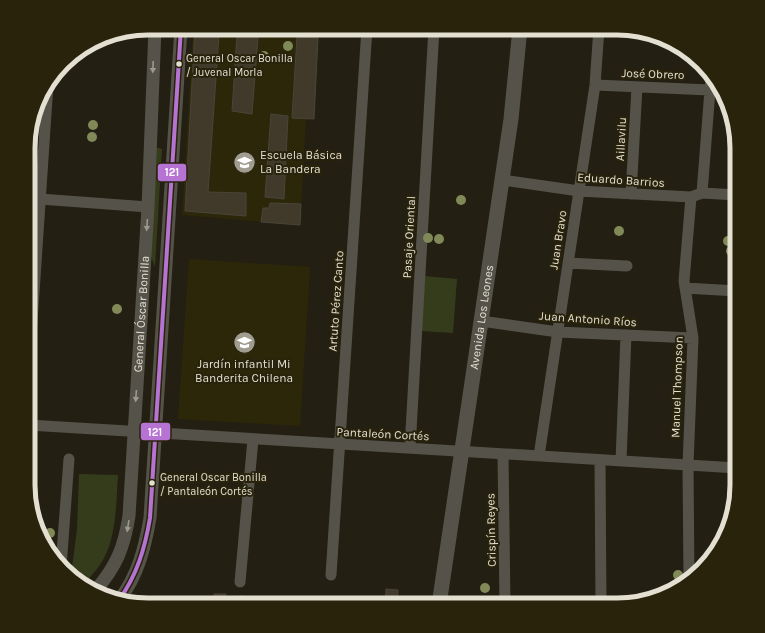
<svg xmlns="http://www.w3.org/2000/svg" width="765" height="633" viewBox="0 0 765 633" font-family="Karla,sans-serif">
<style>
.built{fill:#2d270a}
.green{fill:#353c1c}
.building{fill:#413a2a;stroke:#49443a}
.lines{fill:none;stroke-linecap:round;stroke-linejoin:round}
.minor{stroke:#555349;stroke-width:11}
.tertiary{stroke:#555349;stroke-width:13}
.secondary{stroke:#555349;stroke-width:15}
.bus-1-casing{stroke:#29230c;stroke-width:7}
.bus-1{stroke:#b673d3;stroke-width:4}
.tree{fill:#808957}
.oneway{fill:#9c9a8e}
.bus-dot{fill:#e3e0d2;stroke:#29230c;stroke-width:1.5}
.labels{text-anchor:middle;stroke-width:4;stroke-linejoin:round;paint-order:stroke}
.bus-label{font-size:11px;fill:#e3e0d2;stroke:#29230c;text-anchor:start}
.street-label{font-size:12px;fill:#e3e0d2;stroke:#29230c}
.poi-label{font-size:12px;fill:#e3e0d2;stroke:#29230c;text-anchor:start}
.rim{fill:none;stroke:#e3e0d2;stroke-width:5}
.line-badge{stroke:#29230c;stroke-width:1.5}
.badge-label{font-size:11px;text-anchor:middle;font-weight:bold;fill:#fff}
</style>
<rect width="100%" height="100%" fill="#231f12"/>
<path class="built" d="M 193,28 L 319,28 L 314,119 L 306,119 L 300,225 L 182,215 Z
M 189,259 L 310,267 L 300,426 L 178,419 Z"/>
<path class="green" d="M 155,147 L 162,149 L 155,267 L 151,256 Z
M 425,276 L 457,279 L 453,333 L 421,331 Z
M 79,474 L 118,475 C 116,502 117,535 103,560 C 98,569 90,576 85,585 L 71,575 L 77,529 Z"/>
<path class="building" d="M 195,28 L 214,28 L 219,35 L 208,192 L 246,193 L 246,216 L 185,211 Z
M 237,35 L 258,37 L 252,114 L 232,111 Z
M 297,37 L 318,38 L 314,119 L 292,118 Z
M 271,114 L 288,116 L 284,199 L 265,197 Z
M 270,203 L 301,204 L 300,225 L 261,222 L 263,208 L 269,208 Z
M 386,589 L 398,590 L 397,605 L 385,605 Z
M 214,594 L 226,594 L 225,605 L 213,605 Z
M 240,596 L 252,597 L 251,605 L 239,605 Z"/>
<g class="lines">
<path class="minor" d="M 595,85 L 710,90
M 503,180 L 579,191 L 691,197 L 702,193 L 737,195
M 702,193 L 711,77
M 631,194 L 637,87
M 40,199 L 148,207
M 568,263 L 627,266
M 685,288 L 737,291
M 481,321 L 558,332 L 693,338
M 29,367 L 48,84
M 28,425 L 737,468
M 410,448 L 434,28
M 503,454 L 505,605
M 539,456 L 595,85 L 599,28
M 600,460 L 601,605
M 621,461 L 626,335
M 61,567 L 69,459
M 331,575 L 367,28
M 689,578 L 688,465 L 693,338 L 684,281 L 691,197
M 240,582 L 253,439"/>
<g class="tertiary">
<path id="s1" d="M 95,591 C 116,567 124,548 129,516 L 148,207 L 155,28"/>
<path d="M 119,600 C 138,576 145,547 150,518 L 181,28"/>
</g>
<path class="secondary" id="s2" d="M 439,605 L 511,119 L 520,28"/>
<defs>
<path id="bus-1" d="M 119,600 C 137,575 145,548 150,518 L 181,28"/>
</defs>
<use href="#bus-1" class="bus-1-casing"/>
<use href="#bus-1" class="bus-1"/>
</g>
<g class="tree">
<circle cx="288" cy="46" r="5"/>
<circle cx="264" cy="56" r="5"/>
<circle cx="93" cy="125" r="5"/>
<circle cx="92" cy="137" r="5"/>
<circle cx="461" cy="200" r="5"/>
<circle cx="619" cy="231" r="5"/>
<circle cx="428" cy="238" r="5"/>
<circle cx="439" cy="239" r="5"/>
<circle cx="728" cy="241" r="5"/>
<circle cx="731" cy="251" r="5"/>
<circle cx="117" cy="309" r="5"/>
<circle cx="50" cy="533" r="5"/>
<circle cx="678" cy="575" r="5"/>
<circle cx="485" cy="588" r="5"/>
</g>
<defs><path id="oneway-solid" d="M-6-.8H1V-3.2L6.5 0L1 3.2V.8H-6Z"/></defs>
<g class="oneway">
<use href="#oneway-solid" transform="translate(153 67) rotate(92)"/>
<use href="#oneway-solid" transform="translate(147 225) rotate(94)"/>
<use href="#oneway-solid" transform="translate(136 396) rotate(94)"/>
<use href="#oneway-solid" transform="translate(128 526) rotate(99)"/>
</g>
<defs>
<symbol id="school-disc" viewBox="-11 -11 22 22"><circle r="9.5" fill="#a09c8f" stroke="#29230c"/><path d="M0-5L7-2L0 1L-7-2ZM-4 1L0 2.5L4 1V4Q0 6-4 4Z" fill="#fff"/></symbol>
</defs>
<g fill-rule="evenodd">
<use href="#school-disc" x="232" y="150" width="25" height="25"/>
<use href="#school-disc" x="232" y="330" width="25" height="25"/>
</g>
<g class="bus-dot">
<circle cx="179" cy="64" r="3.5"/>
<circle cx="152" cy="483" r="3.5"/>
</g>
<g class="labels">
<g class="bus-label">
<text x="186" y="62">General Oscar Bonilla<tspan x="186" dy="14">/ Juvenal Morla</tspan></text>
<text x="160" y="481">General Oscar Bonilla<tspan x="160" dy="14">/ Pantaleón Cortés</tspan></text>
</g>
<g class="street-label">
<text transform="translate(653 74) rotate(2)" y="4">José Obrero</text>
<text transform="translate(621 139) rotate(-87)" y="4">Aillavilu</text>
<text transform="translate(621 180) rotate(4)" y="4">Eduardo Barrios</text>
<text transform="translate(409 237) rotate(-87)" y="4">Pasaje Oriental</text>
<text transform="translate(558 240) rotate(-81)" y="4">Juan Bravo</text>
<text transform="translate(336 301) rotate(-86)" y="4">Artuto Pérez Canto</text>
<text dy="4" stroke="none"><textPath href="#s1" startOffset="286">General Óscar Bonilla</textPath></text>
<text dy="4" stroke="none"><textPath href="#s2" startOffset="291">Avenida Los Leones</textPath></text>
<text transform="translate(588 319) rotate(4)" y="4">Juan Antonio Ríos</text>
<text transform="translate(677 387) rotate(-88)" y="4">Manuel Thompson</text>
<text transform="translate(383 434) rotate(3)" y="4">Pantaleón Cortés</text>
<text transform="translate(491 530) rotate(-91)" y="4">Crispín Reyes</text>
</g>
<g class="poi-label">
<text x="260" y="159">Escuela Básica<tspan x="260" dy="14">La Bandera</tspan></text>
<text x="244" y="368" text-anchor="middle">Jardín infantil Mi<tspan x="244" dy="14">Banderita Chilena</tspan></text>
</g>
</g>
<path d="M0 0H765V633H0ZM148 35H617A113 113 0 0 1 730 148V485A113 113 0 0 1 617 598H148A113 113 0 0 1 35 485V148A113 113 0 0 1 148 35Z" fill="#29230c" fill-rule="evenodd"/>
<path class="rim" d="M148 35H617A113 113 0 0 1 730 148V485A113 113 0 0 1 617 598H148A113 113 0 0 1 35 485V148A113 113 0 0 1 148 35Z"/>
<g class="line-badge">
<rect x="157" y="163" width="30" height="19" rx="4" fill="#b673d3"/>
<rect x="140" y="422" width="31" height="19" rx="4" fill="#b673d3"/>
</g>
<g class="badge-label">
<text x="172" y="176">121</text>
<text x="155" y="436">121</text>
</g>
</svg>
